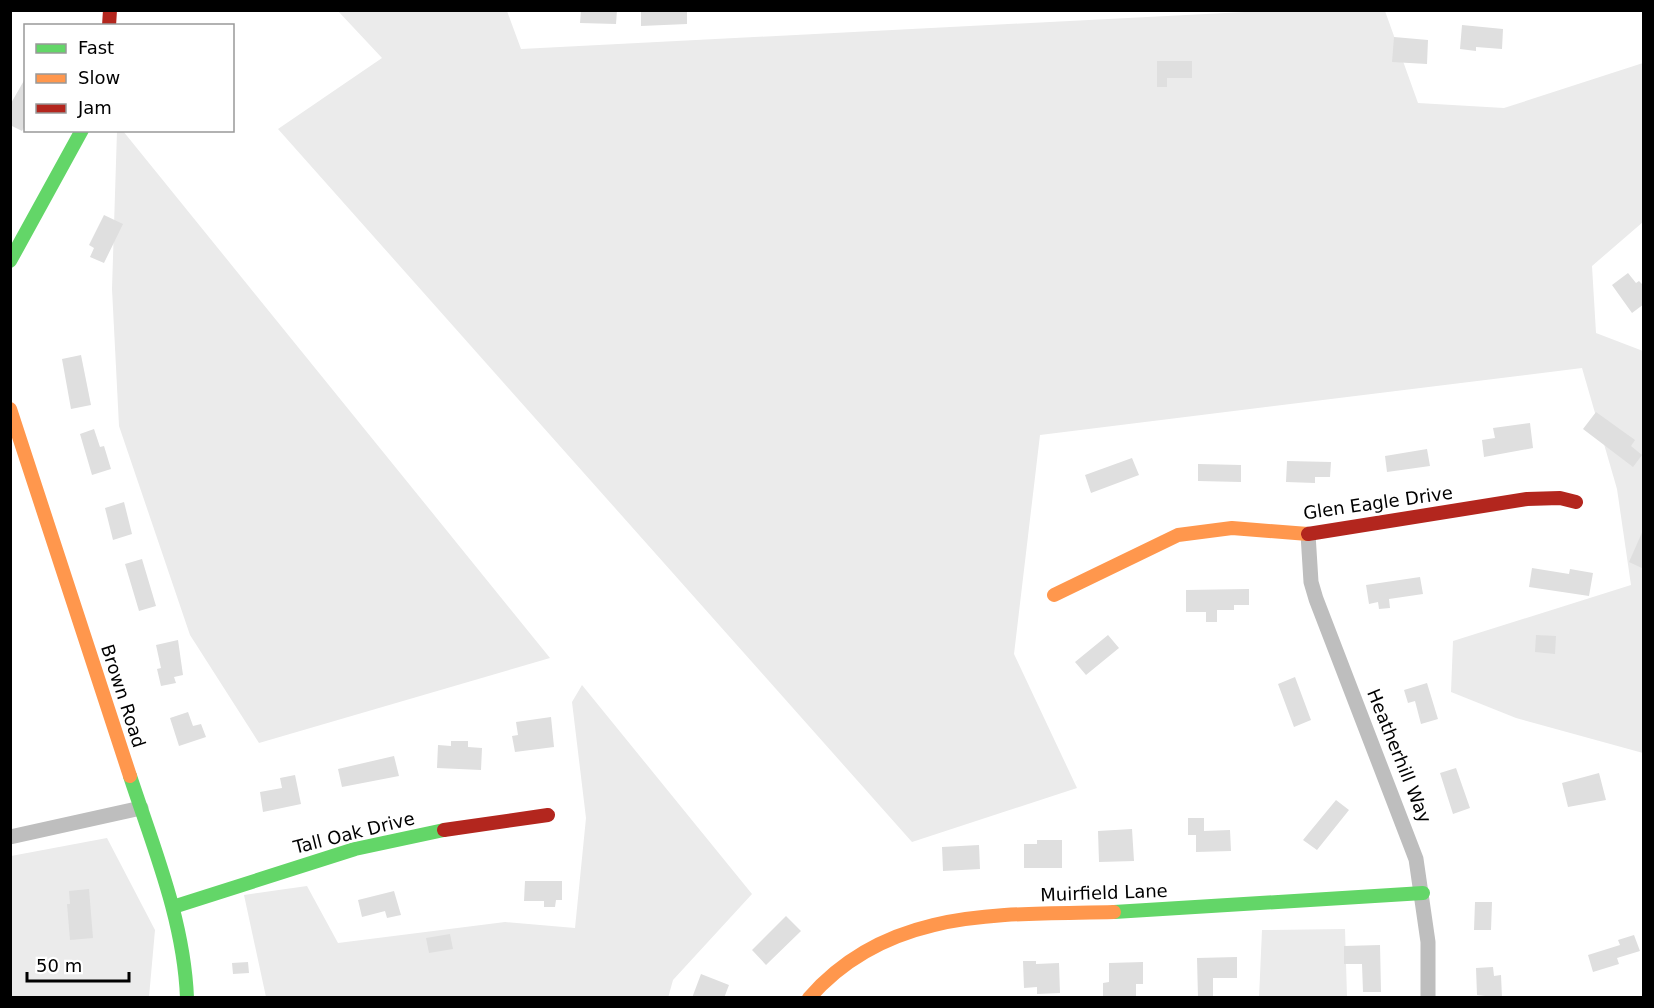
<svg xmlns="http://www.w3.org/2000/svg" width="1654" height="1008" viewBox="0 0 1654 1008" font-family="'DejaVu Sans',sans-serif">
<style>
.green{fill:#ebebeb}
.building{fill:#dfdfdf}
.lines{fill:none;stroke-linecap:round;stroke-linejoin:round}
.street{stroke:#bebebe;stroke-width:15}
.fast{stroke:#63d668;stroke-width:14}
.slow{stroke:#ff974d;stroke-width:14}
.jam{stroke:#b3261e;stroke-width:14}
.labels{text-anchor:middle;stroke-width:5;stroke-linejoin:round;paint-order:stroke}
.street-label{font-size:18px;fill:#000;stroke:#fff}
</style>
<rect width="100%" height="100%" fill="#fff"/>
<path class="green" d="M 338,11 L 507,11 L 521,49 L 1264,11 L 1385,11 L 1418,103 L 1504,108 L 1643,63 L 1643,222 L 1592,266 L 1596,333 L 1643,351 L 1643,753 L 1516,718 L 1451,692 L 1453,641 L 1631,585 L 1617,489 L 1582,368 L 1040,435 L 1014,654 L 1077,788 L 912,842 L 278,129 L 382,58 Z
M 117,131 L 123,131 L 550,658 L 259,743 L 190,635 L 119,426 L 112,289 Z
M 582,685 L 752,894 L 673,980 L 668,998 L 266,997 L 244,895 L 307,886 L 338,943 L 505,922 L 575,928 L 586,818 L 572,702 Z
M 107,838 L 155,930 L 149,997 L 11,998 L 11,856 Z
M 1345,929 L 1347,997 L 1259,998 L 1262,930 Z"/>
<path class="building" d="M 581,10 L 617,10 L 616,24 L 580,23 Z
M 641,10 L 687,10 L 687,24 L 641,26 Z
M 1462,25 L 1503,29 L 1502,49 L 1476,47 L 1476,51 L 1460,49 Z
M 1394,37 L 1428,40 L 1427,64 L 1392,62 Z
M 1157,61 L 1192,61 L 1192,78 L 1167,78 L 1167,87 L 1157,87 Z
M 26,77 L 26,124 L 22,131 L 10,125 L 10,105 Z
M 104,215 L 123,224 L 104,263 L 90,257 L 94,248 L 89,245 Z
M 1628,273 L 1636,283 L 1639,281 L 1644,286 L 1644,304 L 1632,313 L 1612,285 Z
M 81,355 L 91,405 L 71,409 L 62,359 Z
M 1596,412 L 1635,440 L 1631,446 L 1642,455 L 1633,467 L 1583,429 Z
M 1530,423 L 1533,448 L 1484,457 L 1482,440 L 1495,438 L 1493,428 Z
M 94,429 L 100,447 L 104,446 L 111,469 L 92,475 L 80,434 Z
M 1427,449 L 1430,466 L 1387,472 L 1385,456 Z
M 1132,458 L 1139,475 L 1091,493 L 1085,475 Z
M 1287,461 L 1331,462 L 1330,477 L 1315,477 L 1315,483 L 1286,482 Z
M 1198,464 L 1241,465 L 1241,482 L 1198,481 Z
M 124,502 L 132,534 L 113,540 L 105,508 Z
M 1644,528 L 1644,569 L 1629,562 Z
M 142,559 L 156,606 L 139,611 L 125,564 Z
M 1532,568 L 1569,574 L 1570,569 L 1593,573 L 1589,596 L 1529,587 Z
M 1420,577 L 1423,594 L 1389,599 L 1390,608 L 1379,609 L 1378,602 L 1369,604 L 1366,585 Z
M 1249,589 L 1249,605 L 1234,605 L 1234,610 L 1217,610 L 1217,622 L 1206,622 L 1206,612 L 1186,612 L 1186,590 Z
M 1108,635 L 1119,648 L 1086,675 L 1075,662 Z
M 1536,635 L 1556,636 L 1555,654 L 1535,652 Z
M 178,640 L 183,675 L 174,677 L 176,683 L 161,686 L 157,669 L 161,668 L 156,645 Z
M 1295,677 L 1311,720 L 1294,727 L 1278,684 Z
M 1427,683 L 1438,719 L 1421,724 L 1415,701 L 1408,703 L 1404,690 Z
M 188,712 L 193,726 L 201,724 L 206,737 L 179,746 L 170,718 Z
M 551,717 L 554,747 L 515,752 L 512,736 L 518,735 L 516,722 Z
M 451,741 L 468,741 L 468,747 L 482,748 L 481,770 L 437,768 L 438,745 L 451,746 Z
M 394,756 L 399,776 L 342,787 L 338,769 Z
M 1456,768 L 1470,808 L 1453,814 L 1440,773 Z
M 1599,773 L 1606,800 L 1568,807 L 1562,783 Z
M 295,775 L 301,804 L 263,812 L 260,792 L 282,788 L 280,778 Z
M 1336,800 L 1349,810 L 1317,850 L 1303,840 Z
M 1188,818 L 1204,818 L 1204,831 L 1230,830 L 1231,851 L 1196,852 L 1196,835 L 1188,835 Z
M 1132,829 L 1134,861 L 1099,862 L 1098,831 Z
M 1037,840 L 1062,840 L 1062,868 L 1024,868 L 1024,844 L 1037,844 Z
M 979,845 L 980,869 L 943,871 L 942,847 Z
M 525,881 L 562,881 L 562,900 L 556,900 L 555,907 L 544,907 L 544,901 L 524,901 Z
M 89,889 L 93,938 L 70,940 L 67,904 L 70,904 L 69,891 Z
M 394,891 L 401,915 L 387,918 L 385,911 L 362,917 L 358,900 Z
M 1475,902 L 1492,902 L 1491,930 L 1474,930 Z
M 786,916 L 801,931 L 766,965 L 752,950 Z
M 450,934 L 453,949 L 429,953 L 426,938 Z
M 1634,935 L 1640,951 L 1617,958 L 1619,964 L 1593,972 L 1588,955 L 1620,945 L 1618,940 Z
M 1380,945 L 1381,992 L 1363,992 L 1362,964 L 1344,964 L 1344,946 Z
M 1237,957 L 1237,978 L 1213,978 L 1213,998 L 1198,998 L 1197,958 Z
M 1023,961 L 1036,961 L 1036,964 L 1059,963 L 1060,993 L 1037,994 L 1037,987 L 1024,988 Z
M 248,962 L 249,973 L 233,974 L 232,963 Z
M 1143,962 L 1143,984 L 1136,984 L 1136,998 L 1103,998 L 1103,983 L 1109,982 L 1109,963 Z
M 1493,967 L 1494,976 L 1501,975 L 1502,998 L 1477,995 L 1476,968 Z
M 701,974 L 729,985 L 724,998 L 692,998 Z"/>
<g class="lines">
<path class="street" d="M 1308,534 L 1311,582 L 1316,599 L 1416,859 L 1428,942 L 1428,998
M 10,837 L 141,808"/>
<path class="fast" d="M 10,261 L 82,130
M 130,776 C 154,849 184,921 187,998
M 173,907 L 355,849 L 444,830
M 1114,912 L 1423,893"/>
<path class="slow" d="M 10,409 L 130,776
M 1054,595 L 1178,535 L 1232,528 L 1308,534
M 809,998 C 889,906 1003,915 1114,912"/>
<path class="jam" d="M 109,26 L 110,10
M 1308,534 L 1527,499 L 1560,498 L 1576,502
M 444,830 L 548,815"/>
</g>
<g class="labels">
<g class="street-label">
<text transform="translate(1378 503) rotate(-8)" y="6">Glen Eagle Drive</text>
<text transform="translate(123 696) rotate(72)" y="6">Brown Road</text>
<text transform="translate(1399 756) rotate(68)" y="6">Heatherhill Way</text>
<text transform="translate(354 833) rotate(-14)" y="6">Tall Oak Drive</text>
<text transform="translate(1104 893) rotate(-2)" y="6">Muirfield Lane</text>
</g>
</g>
<rect width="1654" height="1008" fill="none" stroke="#000000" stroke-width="24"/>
<rect x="24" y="24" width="210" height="108" fill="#ffffff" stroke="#999999" stroke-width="1.5"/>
<rect x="36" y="44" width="30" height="9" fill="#63d668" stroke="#999999" stroke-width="1.5"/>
<text x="78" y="54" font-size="18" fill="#000000">Fast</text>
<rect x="36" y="74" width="30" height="9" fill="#ff974d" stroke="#999999" stroke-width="1.5"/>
<text x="78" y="84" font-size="18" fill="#000000">Slow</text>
<rect x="36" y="104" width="30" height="9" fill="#b3261e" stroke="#999999" stroke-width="1.5"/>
<text x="78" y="114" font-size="18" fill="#000000">Jam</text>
<path d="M27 972v9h102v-9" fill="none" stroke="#000000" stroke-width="3"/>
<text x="36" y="972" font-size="18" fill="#000000" stroke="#ffffff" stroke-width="4.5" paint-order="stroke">50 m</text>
</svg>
